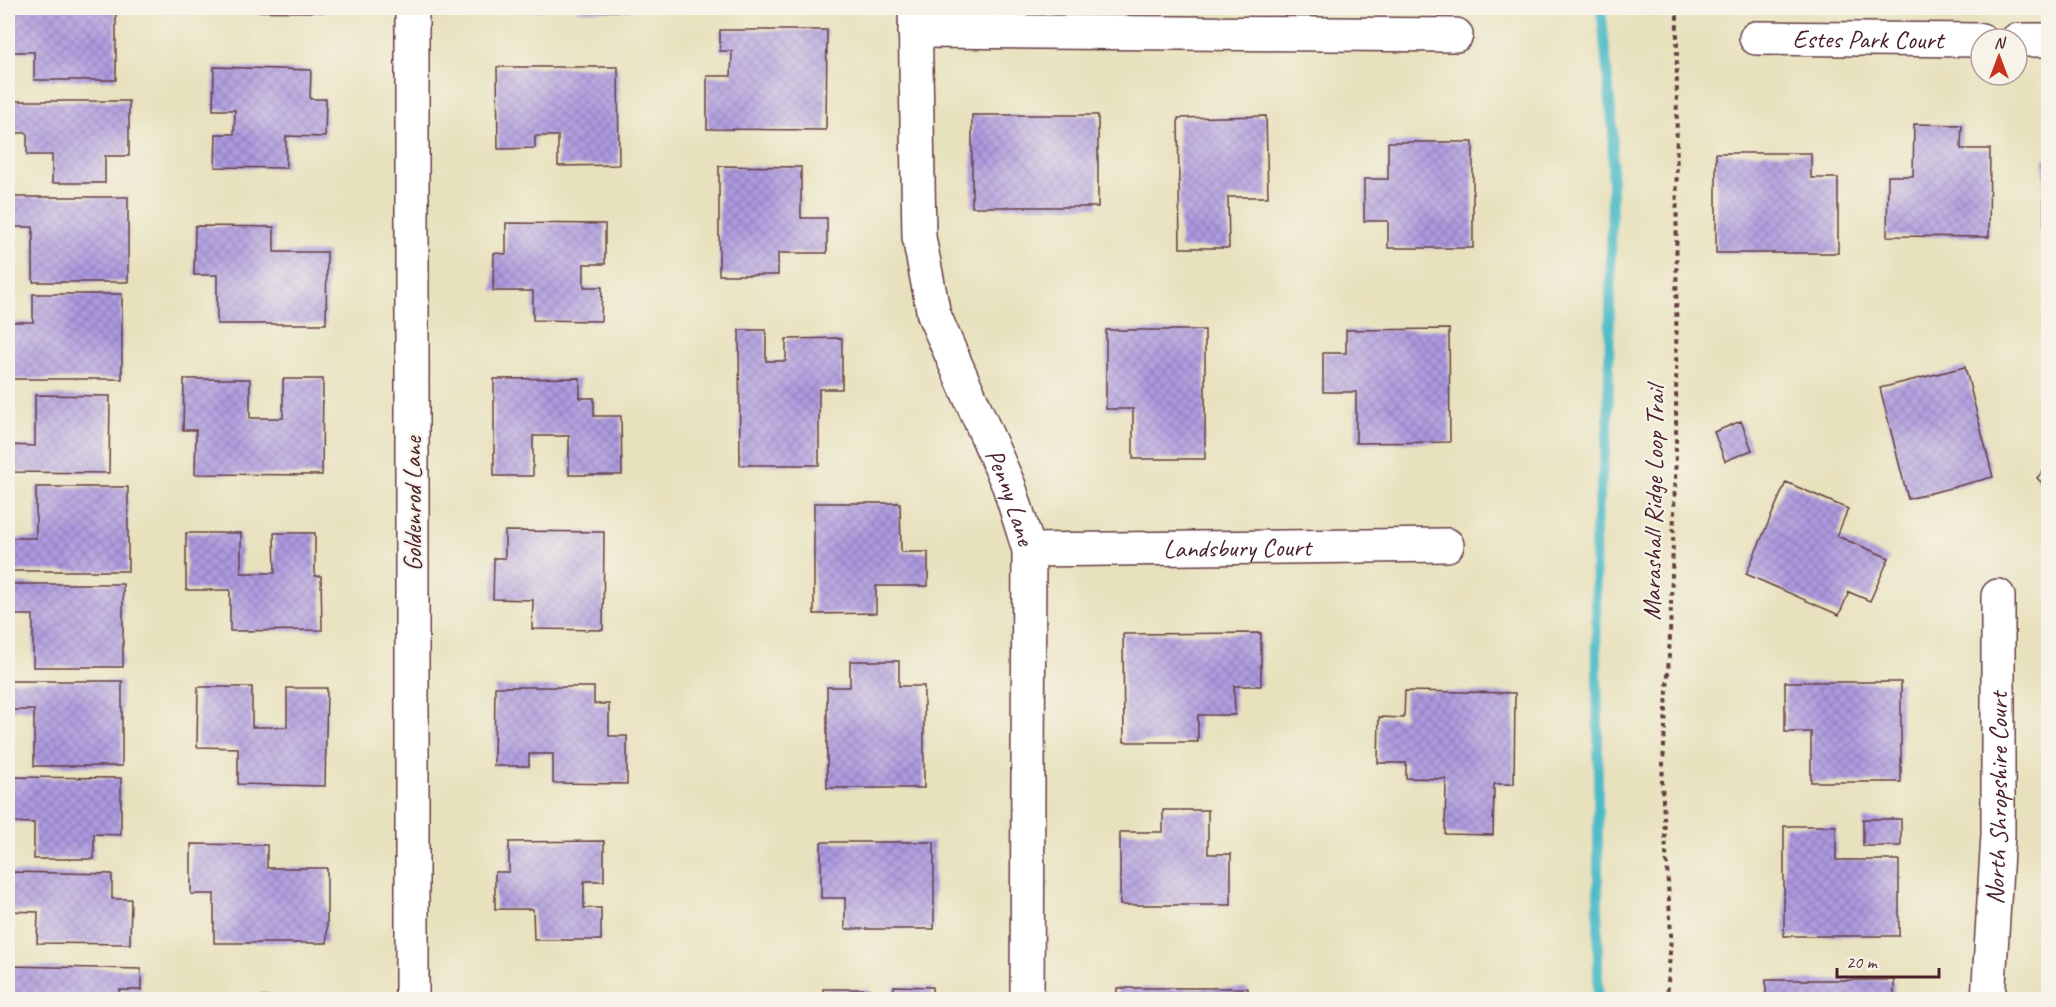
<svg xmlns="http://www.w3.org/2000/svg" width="2056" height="1007" viewBox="0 0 2056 1007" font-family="Caveat,sans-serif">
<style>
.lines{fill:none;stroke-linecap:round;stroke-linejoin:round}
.stream{stroke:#4ebbc7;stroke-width:10}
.building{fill:url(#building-cross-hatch)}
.minor-casing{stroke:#623c41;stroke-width:36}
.path{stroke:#623c41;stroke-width:4;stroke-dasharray:4.5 4.5;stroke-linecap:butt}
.minor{stroke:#fff;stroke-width:33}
.labels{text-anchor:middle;stroke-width:4.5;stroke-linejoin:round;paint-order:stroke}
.street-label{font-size:26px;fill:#4a1f2b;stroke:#f7f3e8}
</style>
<defs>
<pattern id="building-cross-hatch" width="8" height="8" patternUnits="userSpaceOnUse" patternTransform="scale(1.5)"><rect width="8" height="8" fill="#ad9ae0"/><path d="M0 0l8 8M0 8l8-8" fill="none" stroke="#8f7db6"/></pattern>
</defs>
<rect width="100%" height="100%" fill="#f7f3e8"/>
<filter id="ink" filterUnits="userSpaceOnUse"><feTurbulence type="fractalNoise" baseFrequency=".0167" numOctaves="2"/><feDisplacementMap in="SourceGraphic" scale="12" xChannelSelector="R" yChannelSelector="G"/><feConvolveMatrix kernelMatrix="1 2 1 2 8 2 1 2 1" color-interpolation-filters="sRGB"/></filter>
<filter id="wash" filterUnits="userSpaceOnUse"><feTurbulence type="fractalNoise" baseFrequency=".008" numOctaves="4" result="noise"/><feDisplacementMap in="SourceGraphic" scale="24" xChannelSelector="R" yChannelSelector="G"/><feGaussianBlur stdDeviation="1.35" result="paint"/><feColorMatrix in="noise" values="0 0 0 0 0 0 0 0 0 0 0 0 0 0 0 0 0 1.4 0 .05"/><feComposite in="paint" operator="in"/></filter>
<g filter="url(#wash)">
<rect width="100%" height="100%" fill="#e8e1bd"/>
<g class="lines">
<path class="stream" d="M 1598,1000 L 1598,738 L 1595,534 L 1608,428 L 1613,132 L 1601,8"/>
</g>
<g id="blocks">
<path class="building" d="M 9,8 L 116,8 L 116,80 L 34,80 L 34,52 L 9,52 Z
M 234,8 L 324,8 L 324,12 L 234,11 Z
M 502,8 L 543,8 L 543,11 L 502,11 Z
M 577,8 L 630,8 L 630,11 L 577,11 Z
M 720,30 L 827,30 L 826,130 L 707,129 L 707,76 L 731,76 L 732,51 L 720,51 Z
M 214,67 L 311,70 L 310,99 L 326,99 L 325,137 L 286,136 L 286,168 L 215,167 L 216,134 L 234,134 L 235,110 L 213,110 Z
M 497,67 L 618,67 L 619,165 L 558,166 L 558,136 L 535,136 L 535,148 L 498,149 Z
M 8,101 L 129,101 L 129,156 L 105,156 L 105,183 L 52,183 L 52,155 L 27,155 L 27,133 L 8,133 Z
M 972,115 L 1098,115 L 1098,207 L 972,207 Z
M 1266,116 L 1268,197 L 1228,197 L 1229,248 L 1180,248 L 1178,118 Z
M 1914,124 L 1962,125 L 1961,149 L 1990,149 L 1989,237 L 1887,236 L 1888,176 L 1913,176 Z
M 1388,142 L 1473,142 L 1473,248 L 1388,248 L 1388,221 L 1364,221 L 1364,179 L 1388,179 Z
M 1716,153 L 1811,153 L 1811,178 L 1838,178 L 1838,253 L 1716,253 Z
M 2044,158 L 2048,158 L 2048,235 L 2044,235 Z
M 719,166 L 801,167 L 801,218 L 827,218 L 827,253 L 778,253 L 778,275 L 719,275 Z
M 8,197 L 128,197 L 128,282 L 33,282 L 33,227 L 8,227 Z
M 506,223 L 605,224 L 605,264 L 584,264 L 584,287 L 602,287 L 601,321 L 533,320 L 533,291 L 493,291 L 494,253 L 506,254 Z
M 195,226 L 274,227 L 274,252 L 327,252 L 326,324 L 217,324 L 217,275 L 194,275 Z
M 33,294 L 122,294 L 122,379 L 9,379 L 9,322 L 33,322 Z
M 1449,329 L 1450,442 L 1356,443 L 1356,392 L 1323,392 L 1323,353 L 1346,353 L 1346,330 Z
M 739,330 L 766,330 L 766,361 L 786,361 L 786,339 L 842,338 L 842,389 L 819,389 L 819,465 L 740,465 Z
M 1106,330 L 1205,330 L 1205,459 L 1133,459 L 1133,409 L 1106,409 Z
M 1965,367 L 1993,477 L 1908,499 L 1880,388 Z
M 580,378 L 580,398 L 594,398 L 594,416 L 621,416 L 622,475 L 569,475 L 569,436 L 533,436 L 533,476 L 494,476 L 494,379 Z
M 184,379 L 250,379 L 250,418 L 283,418 L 283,379 L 323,379 L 322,475 L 195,474 L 196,430 L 183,430 Z
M 35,395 L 110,396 L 109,473 L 8,472 L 8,445 L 35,446 Z
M 1741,421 L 1752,450 L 1725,461 L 1714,432 Z
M 2048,465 L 2048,489 L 2037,478 Z
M 1786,482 L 1848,509 L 1837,536 L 1889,558 L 1870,601 L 1849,592 L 1839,615 L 1746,574 Z
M 36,487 L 128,487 L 128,571 L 9,571 L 9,538 L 36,538 Z
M 814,503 L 900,503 L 901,552 L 928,552 L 928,586 L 876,586 L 876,613 L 814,614 Z
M 505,531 L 604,532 L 603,630 L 532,629 L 533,600 L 493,599 L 494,558 L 505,558 Z
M 186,533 L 241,533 L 241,573 L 275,573 L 274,533 L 315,533 L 315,576 L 321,576 L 322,630 L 230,631 L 230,590 L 186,590 Z
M 9,584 L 123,584 L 123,667 L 33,667 L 33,615 L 9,615 Z
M 1261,633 L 1261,686 L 1234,686 L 1235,715 L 1198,715 L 1198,742 L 1124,742 L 1123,634 Z
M 850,661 L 899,661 L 899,686 L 924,686 L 924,788 L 827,788 L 827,687 L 850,687 Z
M 8,681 L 122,681 L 122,766 L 34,766 L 34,710 L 8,710 Z
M 1785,682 L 1901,682 L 1901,782 L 1811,782 L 1811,732 L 1785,732 Z
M 198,687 L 252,687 L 252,727 L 287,727 L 287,688 L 327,688 L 325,786 L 238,784 L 238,748 L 197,747 Z
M 495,687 L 594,687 L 594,704 L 609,704 L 609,736 L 627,736 L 627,784 L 553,783 L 553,754 L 529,754 L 529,766 L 494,766 Z
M 1405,691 L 1515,693 L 1514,784 L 1494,784 L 1493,835 L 1445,834 L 1446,779 L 1406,778 L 1406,763 L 1378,763 L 1379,717 L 1404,718 Z
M 8,777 L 121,778 L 121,835 L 94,834 L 94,859 L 34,859 L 34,823 L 8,822 Z
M 1163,810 L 1208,810 L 1208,854 L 1231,854 L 1231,905 L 1120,905 L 1120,832 L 1163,832 Z
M 1863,819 L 1901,819 L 1901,846 L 1863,846 Z
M 1784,826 L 1836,826 L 1836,860 L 1899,860 L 1899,936 L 1784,936 Z
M 604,841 L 604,881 L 584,881 L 584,908 L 601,908 L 601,940 L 534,940 L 533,909 L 495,909 L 495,872 L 509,872 L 509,842 Z
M 821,842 L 934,842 L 934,929 L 845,929 L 845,898 L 821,898 Z
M 191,844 L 267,845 L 267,868 L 327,868 L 327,943 L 214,943 L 214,894 L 191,894 Z
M 8,872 L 112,874 L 112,899 L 131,899 L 130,944 L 37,943 L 38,912 L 8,911 Z
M 8,966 L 141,969 L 141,990 L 119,990 L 119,1000 L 8,1000 Z
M 1766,980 L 1894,980 L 1894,1000 L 1740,1000 L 1740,996 L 1766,996 Z
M 894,986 L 932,987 L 932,1000 L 894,1000 Z
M 1117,988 L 1248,988 L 1248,1000 L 1117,1000 Z
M 823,989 L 869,989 L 869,1000 L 823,1000 Z
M 219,997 L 268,997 L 268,1000 L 219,1000 Z"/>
</g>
</g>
<g filter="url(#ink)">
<use href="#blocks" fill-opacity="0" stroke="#623c41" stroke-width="1.5"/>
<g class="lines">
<defs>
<g id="minor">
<path d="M 412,8 L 412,1000"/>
<path id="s1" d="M 915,8 L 919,237 L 934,315 L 1009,486 L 1029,550 L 1027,1000"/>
<path d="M 915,31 L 1456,35"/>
<path id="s2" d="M 1756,38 L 1981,40"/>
<path d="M 2017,40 L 2048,40"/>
<path id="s3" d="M 1029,550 L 1447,545"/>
<path id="s4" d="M 1988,1000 L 1998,835 L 1998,596"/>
</g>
</defs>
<use href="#minor" class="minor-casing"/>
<path class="path" d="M 1667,1000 L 1671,935 L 1662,783 L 1670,636 L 1676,452 L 1677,8"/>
<use href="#minor" class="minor"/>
</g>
</g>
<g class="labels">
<g class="street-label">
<text dy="9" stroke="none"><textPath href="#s2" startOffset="112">Estes Park Court</textPath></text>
<text dy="9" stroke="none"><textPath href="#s1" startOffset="506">Penny Lane</textPath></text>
<text transform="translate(1653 503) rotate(-89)" y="9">Marashall Ridge Loop Trail</text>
<text transform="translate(412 504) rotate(-90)" y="9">Goldenrod Lane</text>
<text dy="9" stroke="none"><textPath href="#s3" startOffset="208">Landsbury Court</textPath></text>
<text dy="9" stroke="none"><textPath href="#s4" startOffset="202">North Shropshire Court</textPath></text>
</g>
</g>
<rect width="2056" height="1007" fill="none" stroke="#f7f3e8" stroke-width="30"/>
<g transform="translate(1999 57)"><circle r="28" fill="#f7f3e8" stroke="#b29e9c" stroke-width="1.5"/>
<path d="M0-4.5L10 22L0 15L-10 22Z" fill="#c8321e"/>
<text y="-9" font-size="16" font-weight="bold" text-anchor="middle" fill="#4a1f2b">N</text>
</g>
<path d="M1837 968v9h102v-9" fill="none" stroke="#4a1f2b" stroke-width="3"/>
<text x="1846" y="968" font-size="18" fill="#4a1f2b" stroke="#f7f3e8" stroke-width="4.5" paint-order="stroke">20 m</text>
</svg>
